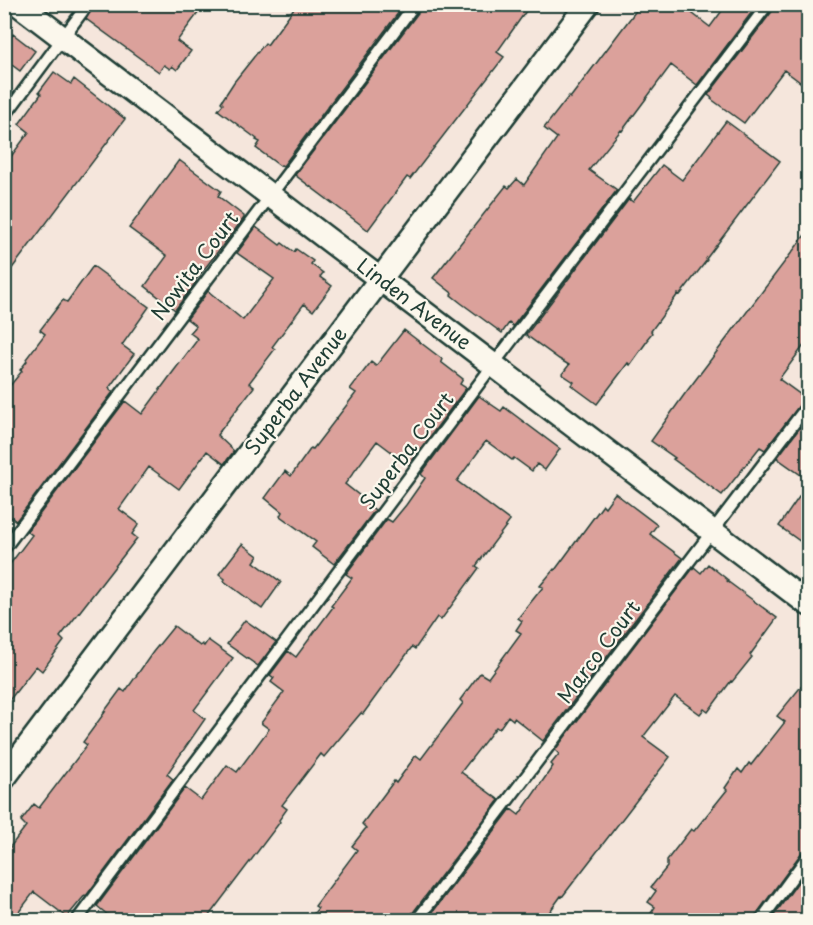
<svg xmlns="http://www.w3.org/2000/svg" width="813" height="925" viewBox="0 0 813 925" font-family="'Playpen Sans',sans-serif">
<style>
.building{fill:#dba19b;stroke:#1f3d34;stroke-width:1.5}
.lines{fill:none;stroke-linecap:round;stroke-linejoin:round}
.service-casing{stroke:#1f3d34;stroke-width:15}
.minor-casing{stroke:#1f3d34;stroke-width:27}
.service{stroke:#fbf7ec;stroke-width:10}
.minor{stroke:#fbf7ec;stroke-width:22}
.labels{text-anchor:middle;stroke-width:4.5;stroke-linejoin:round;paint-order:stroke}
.street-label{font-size:20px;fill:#1f3d34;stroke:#fbf7ec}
</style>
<rect width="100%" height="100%" fill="#f5e6dc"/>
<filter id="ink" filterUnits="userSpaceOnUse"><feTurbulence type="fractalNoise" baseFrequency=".0167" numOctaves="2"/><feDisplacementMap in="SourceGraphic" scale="12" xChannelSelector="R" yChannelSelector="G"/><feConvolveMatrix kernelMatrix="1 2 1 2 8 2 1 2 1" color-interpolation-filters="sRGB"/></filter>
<g filter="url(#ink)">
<path class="building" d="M 95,4 L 205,4 L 177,41 L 191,51 L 177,70 L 172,66 L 170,69 L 164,65 L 159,72 L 86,19 Z
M 297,4 L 405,4 L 283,166 L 281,165 L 280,166 L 256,148 L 260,142 L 256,140 L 257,139 L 218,110 L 223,104 L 221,102 L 234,82 L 265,43 L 267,45 Z
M 422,4 L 531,4 L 497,52 L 504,57 L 410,179 L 407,177 L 368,230 L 295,175 L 421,9 Z
M 641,4 L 680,4 L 710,27 L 727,4 L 758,4 L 697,85 L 671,65 L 622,131 L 621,130 L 589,170 L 617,190 L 513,326 L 509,323 L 502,333 L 461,303 L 451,295 L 452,293 L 433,278 L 506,186 L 509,188 L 517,179 L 524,185 L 557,138 L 544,128 L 569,96 L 570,98 Z
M 775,4 L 808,4 L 808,88 L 784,70 L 744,123 L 711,99 L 712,98 L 708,95 L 774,9 Z
M 13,34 L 35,51 L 20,71 L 4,59 L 4,46 Z
M 54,72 L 71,84 L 74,79 L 125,119 L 4,279 L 4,166 L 29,132 L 19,124 L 41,94 L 39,92 Z
M 726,121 L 780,161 L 706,259 L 707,260 L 680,295 L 678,294 L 651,331 L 652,333 L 647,339 L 648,340 L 630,365 L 628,363 L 597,404 L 571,385 L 574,382 L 562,374 L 569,365 L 559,359 L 526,335 L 629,199 L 633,202 L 662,165 L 682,180 Z
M 179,160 L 221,191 L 218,196 L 244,216 L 244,218 L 195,281 L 196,282 L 175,310 L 145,286 L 167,256 L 129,228 Z
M 256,227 L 280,245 L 282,243 L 294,252 L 296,249 L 313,261 L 311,264 L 323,273 L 320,277 L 332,286 L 313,311 L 304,304 L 272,347 L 275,349 L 249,383 L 254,387 L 217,435 L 234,451 L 224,464 L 207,451 L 179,489 L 149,467 L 119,509 L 139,524 L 132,534 L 137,538 L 60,637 L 64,641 L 42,671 L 36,666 L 4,707 L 4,572 L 32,535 L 27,531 L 125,401 L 142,414 L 173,372 L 198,339 L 190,333 L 196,326 L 187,319 L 208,291 L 243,320 L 274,279 L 237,253 Z
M 808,231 L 808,340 L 779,379 L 805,398 L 765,450 L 760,447 L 722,495 L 673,459 L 675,458 L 651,441 L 684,395 Z
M 93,266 L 149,307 L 122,345 L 134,354 L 109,388 L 113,392 L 16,521 L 4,512 L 4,393 L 22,371 L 20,370 L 27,361 L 26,359 L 45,334 L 40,330 L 63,300 L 67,302 Z
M 404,330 L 442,359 L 441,362 L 463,379 L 460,384 L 466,388 L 409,465 L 377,441 L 345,484 L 360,496 L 359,498 L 375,510 L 334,564 L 312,547 L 316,542 L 280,516 L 282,512 L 265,498 L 285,471 L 291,476 L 311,448 L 313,449 L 356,393 L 350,389 L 371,362 L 376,366 Z
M 479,396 L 501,411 L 504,407 L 560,449 L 545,470 L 537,464 L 532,471 L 514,458 L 512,460 L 486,441 L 457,481 L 510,521 L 476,566 L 479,568 L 441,620 L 437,617 L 415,649 L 412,647 L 363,714 L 361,713 L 324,757 L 321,754 L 282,805 L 287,809 L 279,820 L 280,822 L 205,921 L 115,921 L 97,906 L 185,788 L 201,800 L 227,765 L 237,772 L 269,729 L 261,723 L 284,692 L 271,682 L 274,678 L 270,675 L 288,651 L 296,657 L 333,607 L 331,606 L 352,578 L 346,574 L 387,519 L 392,522 L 406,505 L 425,478 L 421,474 Z
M 808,417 L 808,480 L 777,458 Z
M 808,484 L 808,547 L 779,526 Z
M 615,493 L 657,525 L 650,534 L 682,558 L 543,741 L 514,718 L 513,720 L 508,716 L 499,729 L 496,727 L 461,772 L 499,800 L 411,915 L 410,921 L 308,921 L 318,908 L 315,906 L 357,850 L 352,846 L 366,828 L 362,824 L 394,781 L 396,783 L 416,755 L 421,759 L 463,703 L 460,700 L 480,673 L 488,678 L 521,633 L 516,630 L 522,621 L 518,618 L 543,587 L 540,586 L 554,569 L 555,570 L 603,505 L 605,507 Z
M 242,544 L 258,556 L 254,562 L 281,582 L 262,609 L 224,581 L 225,579 L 219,574 Z
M 708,564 L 728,580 L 727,581 L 777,618 L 750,655 L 752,657 L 732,682 L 731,681 L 708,712 L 704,709 L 700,714 L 675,696 L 643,737 L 670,757 L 562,897 L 561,896 L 543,921 L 426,921 L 511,809 L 519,815 L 553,766 L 551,764 L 559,754 L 555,750 L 694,567 L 701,573 Z
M 245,620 L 276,642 L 258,666 L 227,644 Z
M 174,626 L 200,646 L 202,644 L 204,646 L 208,640 L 233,658 L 194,710 L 205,719 L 167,774 L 173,779 L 86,896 L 85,895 L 67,917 L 34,892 L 12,921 L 4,921 L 4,855 L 26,826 L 21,821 L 34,804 L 39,808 L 87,745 L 83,742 L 105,712 L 104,712 L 121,689 L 125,692 L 153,652 Z
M 808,678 L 808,849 L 802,852 L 755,916 L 754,921 L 646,921 L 655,907 L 648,902 L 656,891 L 651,887 L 667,867 L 667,860 L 691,829 L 694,831 L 727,790 L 725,788 L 738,769 L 742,773 L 749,763 L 751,765 L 785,722 L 777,716 Z
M 808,868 L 808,921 L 770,921 Z"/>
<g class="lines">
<defs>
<path id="service" d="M 4,117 L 88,4
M 4,549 L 415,4
M 77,920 L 493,365 L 768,4
M 417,920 L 808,405
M 761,920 L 808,856"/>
<path id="minor" d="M 18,4 L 808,604
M 4,778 L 588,4"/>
</defs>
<use href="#service" class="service-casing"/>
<use href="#minor" class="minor-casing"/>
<use href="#service" class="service"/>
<use href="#minor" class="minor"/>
</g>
</g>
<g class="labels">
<g class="street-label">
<text transform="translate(195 266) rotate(-53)" y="7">Nowita Court</text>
<text transform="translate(414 304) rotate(37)" y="7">Linden Avenue</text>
<text transform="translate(296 391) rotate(-53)" y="7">Superba Avenue</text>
<text transform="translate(407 451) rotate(-53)" y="7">Superba Court</text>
<text transform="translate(599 652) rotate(-53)" y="7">Marco Court</text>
</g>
</g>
<rect width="813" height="925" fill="none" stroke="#fbf7ec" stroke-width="24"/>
<rect x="12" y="12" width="789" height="901" fill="none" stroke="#1f3d34" stroke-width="2" filter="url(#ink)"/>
</svg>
